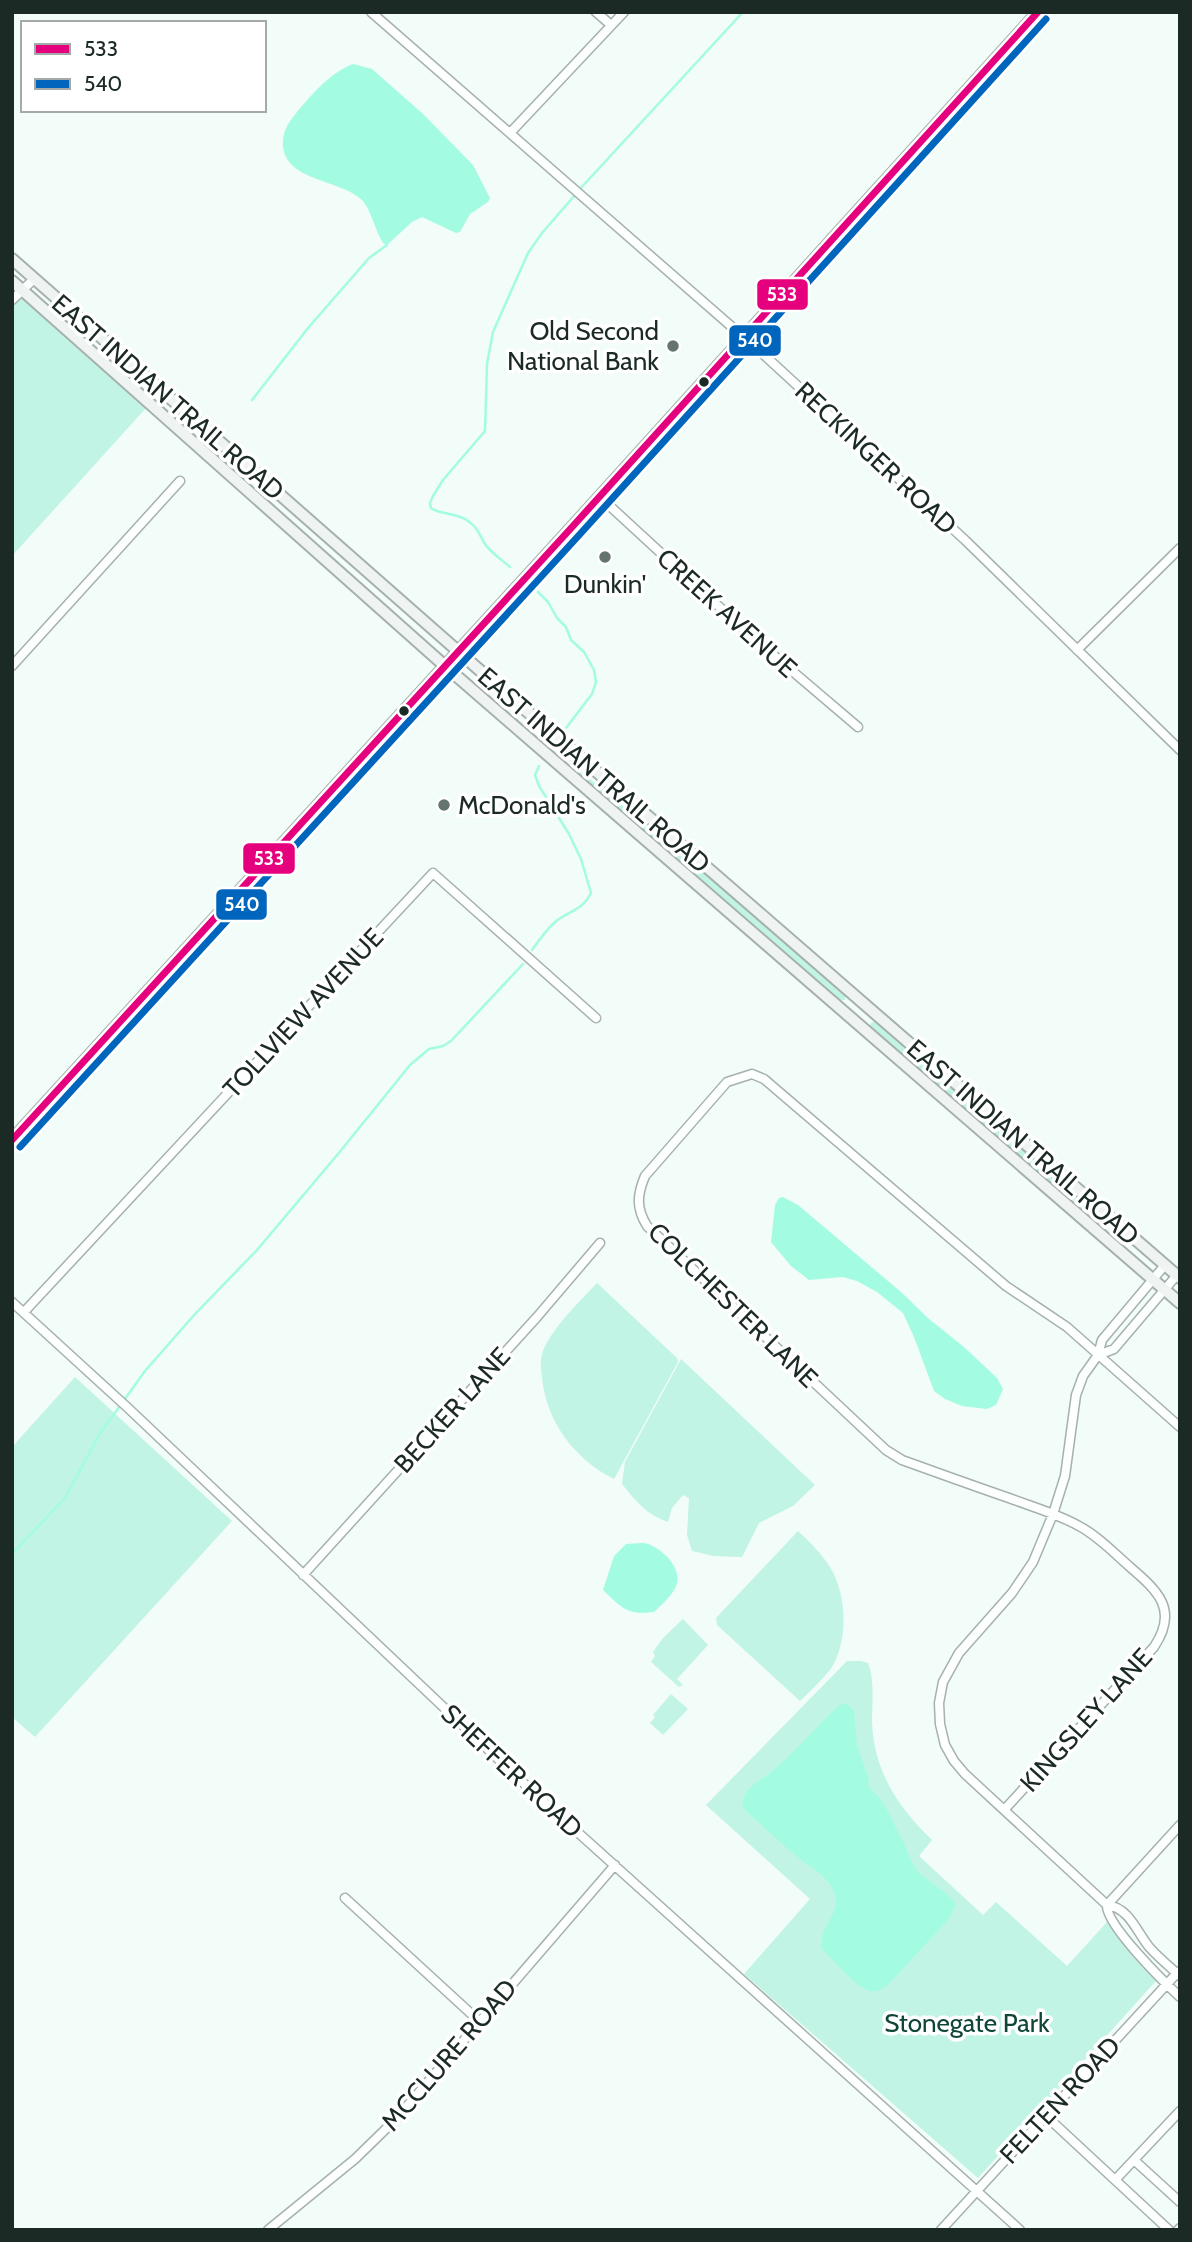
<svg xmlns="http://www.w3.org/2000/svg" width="1192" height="2242" viewBox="0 0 1192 2242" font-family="Cabin,sans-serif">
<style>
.green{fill:#c1f4e4}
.water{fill:#a3fce1}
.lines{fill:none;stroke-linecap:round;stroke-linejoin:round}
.stream{stroke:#a3fce1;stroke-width:2.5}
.minor-casing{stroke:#a6b1ad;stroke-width:11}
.secondary-casing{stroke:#a6b1ad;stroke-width:14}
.minor{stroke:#fdfffe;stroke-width:8}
.secondary{stroke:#eff4f3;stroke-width:10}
.bus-1-casing{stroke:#fff;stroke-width:12}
.bus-2-casing{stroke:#fff;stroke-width:12}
.bus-1{stroke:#e5007d;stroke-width:7}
.bus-2{stroke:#0065bd;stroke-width:7}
.poi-dot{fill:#66746f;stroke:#fff;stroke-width:2.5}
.bus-dot{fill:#1b2a25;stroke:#fff;stroke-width:2.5}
.labels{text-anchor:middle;stroke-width:7;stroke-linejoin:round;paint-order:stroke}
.poi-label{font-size:26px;fill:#1b2a25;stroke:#fff;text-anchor:end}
.street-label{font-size:26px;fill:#1b2a25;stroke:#fff}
.park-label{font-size:26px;fill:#0f4638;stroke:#fff}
.line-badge{stroke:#fff;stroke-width:2.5}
.badge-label{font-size:19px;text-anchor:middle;font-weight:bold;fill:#fff}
</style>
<rect width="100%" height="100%" fill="#f2fcf8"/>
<path class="green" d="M 12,288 L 146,408 L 12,556 Z
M 570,765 L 622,802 L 845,995 L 845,1000 L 840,1000 L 569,766 Z
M 874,1021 L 876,1022 L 1106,1221 L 1104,1223 L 1048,1181 L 871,1028 L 870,1024 Z
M 597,1283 L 677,1358 L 678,1362 L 614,1479 C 574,1459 546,1421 542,1377 C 540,1367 540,1356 545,1346 C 557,1323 579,1302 597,1283 Z
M 681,1359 L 815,1485 L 793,1506 L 759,1523 L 742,1557 L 713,1556 L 692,1551 L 687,1535 L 689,1498 L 683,1495 L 672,1508 L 668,1522 C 647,1515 636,1501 622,1484 L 625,1462 Z
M 75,1377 L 232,1521 L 35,1737 L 12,1717 L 12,1447 Z
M 798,1531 C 810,1542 821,1553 830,1567 C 847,1594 849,1643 830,1670 C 821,1681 810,1691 800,1701 L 717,1625 L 716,1618 Z
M 683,1619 L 708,1645 L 677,1679 L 683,1685 L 679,1687 L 651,1662 L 655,1656 L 653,1652 L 663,1638 Z
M 847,1661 L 861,1661 L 868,1663 C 875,1681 872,1703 872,1722 C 874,1772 898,1807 932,1840 L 919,1856 L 983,1915 L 996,1902 L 1067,1966 L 1108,1921 L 1132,1956 L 1156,1981 L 978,2178 L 744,1974 L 810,1899 L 706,1805 Z
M 671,1694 L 688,1709 L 663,1735 L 650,1723 L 655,1717 L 653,1715 Z"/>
<path class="water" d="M 353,64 L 372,69 L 422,113 L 473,165 L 490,198 L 488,202 L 470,214 L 460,232 L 456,233 L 422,217 L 412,222 L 387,245 L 384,244 C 375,232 373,214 363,201 C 342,179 286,182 283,146 C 282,132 288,123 297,112 C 311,95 331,72 353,64 Z
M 783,1197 L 798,1205 L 901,1292 L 929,1319 L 964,1347 L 997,1378 L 1003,1389 L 996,1405 L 987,1409 L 962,1406 L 945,1399 L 934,1391 L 914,1337 L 903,1313 L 877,1292 L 857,1281 L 843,1277 L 809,1280 L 791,1266 L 771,1242 L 775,1205 L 779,1198 Z
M 626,1544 C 633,1544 642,1542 648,1544 C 664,1550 683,1569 676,1586 C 672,1596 662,1604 654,1612 C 627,1615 623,1609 603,1590 L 614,1556 Z
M 843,1704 L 847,1704 L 854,1711 L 857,1746 L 869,1780 L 868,1786 C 870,1789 873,1791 875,1793 C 886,1804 893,1822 900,1836 C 908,1849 909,1862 920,1874 C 929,1882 953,1896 956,1905 L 947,1921 L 887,1986 C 882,1989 878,1992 871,1991 C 857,1989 833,1959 822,1949 C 818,1931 834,1920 836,1903 C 836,1896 833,1888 829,1883 C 820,1871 806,1864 795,1855 C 778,1841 762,1825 746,1811 L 742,1805 L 746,1792 L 754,1784 L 768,1775 L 786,1759 L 838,1706 Z"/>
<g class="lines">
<path class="stream" d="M 579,190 L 743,12
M 252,400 L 308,328 L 369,258 L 387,245
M 510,567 C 502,560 490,552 485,544 C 479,534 478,528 468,521 C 456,512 440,515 431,508 L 430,503 L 433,496 L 443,480 L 485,431 L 487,364 L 493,332 L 528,253 L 542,233 L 575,195
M 538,592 L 548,602 L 557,618 L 566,627 L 571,640 L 584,652 L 594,670 L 596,682 L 592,694 L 566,728
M 532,950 C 539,940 546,930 555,922 C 570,910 582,911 591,893 L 581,859 L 569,834 L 539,786 L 535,775 L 539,766
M 12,1554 L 65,1498 L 99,1435 L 145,1371 L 195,1314 L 257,1250 L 338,1154 L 410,1065 L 429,1049 L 443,1046 L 451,1041 L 523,964"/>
<defs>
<path id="minor" d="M 371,12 L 763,354 L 965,540 L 1180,750
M 596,12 L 611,25
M 510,133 L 624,12
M 12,300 L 34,279
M 600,497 L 751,636 L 858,727
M 1077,650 L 1180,548
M 12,666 L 180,481
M 1165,1265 L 1102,1340 L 1098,1355 L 1083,1376 L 1076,1395 L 1065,1476 L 1053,1514 L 1033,1562 L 1012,1593 L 959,1653 L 943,1682 L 939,1703 L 940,1724 L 945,1745 L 954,1761 L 965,1774 L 1107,1905 C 1130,1908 1137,1933 1150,1948 C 1159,1958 1170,1967 1180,1976
M 12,1302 L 128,1408 L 534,1793 L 1020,2230
M 24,1312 L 433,873 L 596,1018
M 1098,1355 L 1114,1349 L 1177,1275
M 303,1575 L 537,1317 L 600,1243
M 1004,1810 L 1154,1647 C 1179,1610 1158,1591 1130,1567 C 1114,1553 1098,1536 1079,1526 C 1058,1514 1033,1507 1009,1498 C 974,1486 938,1473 902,1460 L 886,1450 L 647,1226 C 636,1208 637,1195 645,1176 L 727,1082 L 752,1074 L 764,1079 L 1006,1286 L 1067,1327 L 1180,1427
M 345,1898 L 479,2021
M 1107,1905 C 1105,1924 1164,1982 1180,1997
M 1107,1905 L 1180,1825
M 1045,2115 L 1169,2230
M 1134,2160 L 1180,2202
M 1115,2180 L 1180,2111
M 268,2230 L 355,2159 L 395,2120 L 615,1865
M 941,2230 L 1178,1972
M 1178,2230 L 1180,2228"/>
<path id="secondary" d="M 12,259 L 476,667 L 1180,1278
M 12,281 L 445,666 L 1180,1303
M 12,1140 L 573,526 L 1038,12"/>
</defs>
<use href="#minor" class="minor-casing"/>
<use href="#secondary" class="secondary-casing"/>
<use href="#minor" class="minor"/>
<use href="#secondary" class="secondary"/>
<defs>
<path id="bus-1" d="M 12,1140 L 573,526 L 1038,12"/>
<path id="bus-2" d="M 20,1147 L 581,533 L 1046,19"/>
</defs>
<use href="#bus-1" class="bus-1-casing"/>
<use href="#bus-2" class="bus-2-casing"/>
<use href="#bus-1" class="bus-1"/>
<use href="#bus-2" class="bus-2"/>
</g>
<g class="poi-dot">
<circle cx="673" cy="346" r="7"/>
<circle cx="605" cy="557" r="7"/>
<circle cx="444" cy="805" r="7"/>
</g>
<g class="bus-dot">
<circle cx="704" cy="382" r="6"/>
<circle cx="404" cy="711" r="6"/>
</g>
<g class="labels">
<g class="poi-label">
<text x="659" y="340">Old Second<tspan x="659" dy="30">National Bank</tspan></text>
<text x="605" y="593" text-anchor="middle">Dunkin'</text>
<text x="458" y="814" text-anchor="start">McDonald's</text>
</g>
<g class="street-label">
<text transform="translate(168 397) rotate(41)" y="9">EAST INDIAN TRAIL ROAD</text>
<text transform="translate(876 458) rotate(43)" y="9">RECKINGER ROAD</text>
<text transform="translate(727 613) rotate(42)" y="9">CREEK AVENUE</text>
<text transform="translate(594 770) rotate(41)" y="9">EAST INDIAN TRAIL ROAD</text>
<text transform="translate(303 1013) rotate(-47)" y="9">TOLLVIEW AVENUE</text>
<text transform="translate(1023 1142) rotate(41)" y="9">EAST INDIAN TRAIL ROAD</text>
<text transform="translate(733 1305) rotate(44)" y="9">COLCHESTER LANE</text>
<text transform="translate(452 1410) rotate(-48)" y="9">BECKER LANE</text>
<text transform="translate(1086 1720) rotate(-48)" y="9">KINGSLEY LANE</text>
<text transform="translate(512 1771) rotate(43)" y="9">SHEFFER ROAD</text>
<text transform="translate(449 2055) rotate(-49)" y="9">MCCLURE ROAD</text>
<text transform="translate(1060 2100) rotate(-47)" y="9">FELTEN ROAD</text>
</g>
<g class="park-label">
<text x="967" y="2032">Stonegate Park</text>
</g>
</g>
<g class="line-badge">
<rect x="756" y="278" width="53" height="33" rx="7" fill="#e5007d"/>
<rect x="728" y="324" width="54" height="33" rx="7" fill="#0065bd"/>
<rect x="242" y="842" width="54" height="33" rx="7" fill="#e5007d"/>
<rect x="215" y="888" width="53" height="33" rx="7" fill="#0065bd"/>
</g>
<g class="badge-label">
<text x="782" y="301">533</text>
<text x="755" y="347">540</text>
<text x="269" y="865">533</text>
<text x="242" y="911">540</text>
</g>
<rect width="1192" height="2242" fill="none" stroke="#1b2a25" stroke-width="28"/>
<rect x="21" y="21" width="245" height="91" fill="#ffffff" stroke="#a4aaa8" stroke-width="2"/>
<rect x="35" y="44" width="35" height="10" fill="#e5007d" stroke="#a4aaa8" stroke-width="2"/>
<text x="84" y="56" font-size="21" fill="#1b2a25">533</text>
<rect x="35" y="79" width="35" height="10" fill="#0065bd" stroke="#a4aaa8" stroke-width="2"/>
<text x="84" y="91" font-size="21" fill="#1b2a25">540</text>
</svg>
